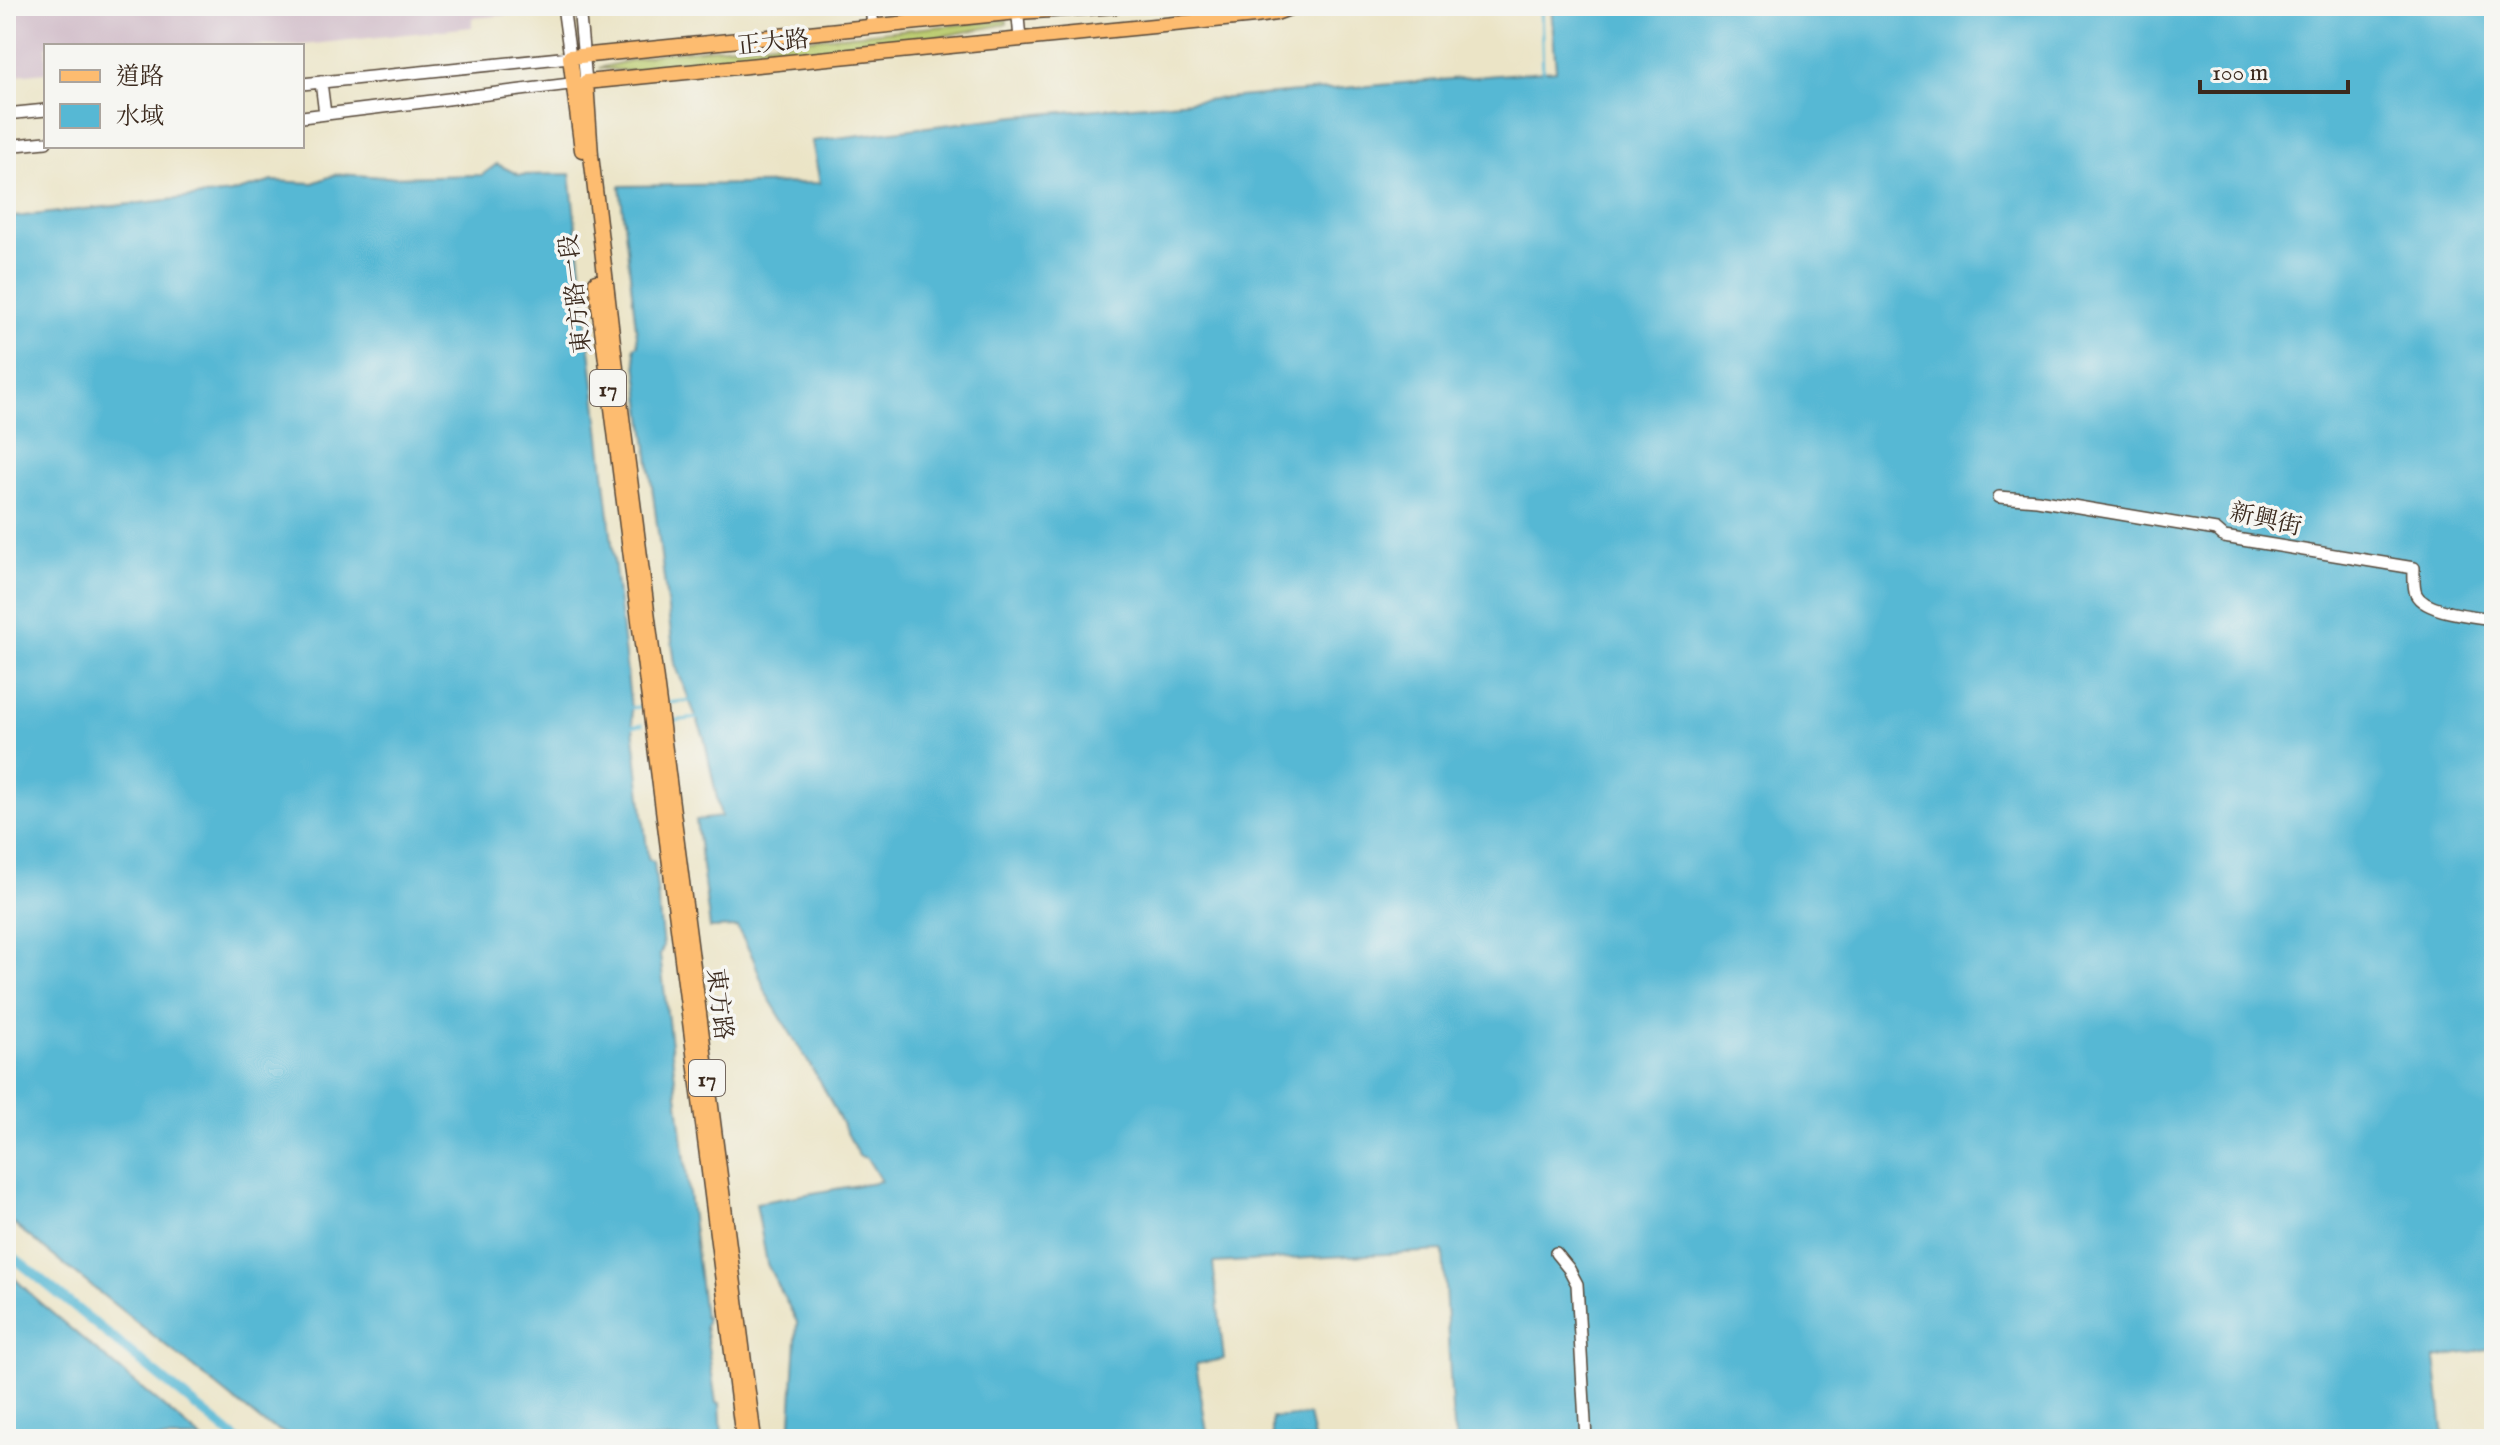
<svg xmlns="http://www.w3.org/2000/svg" width="2500" height="1445" viewBox="0 0 2500 1445" font-family="'IM FELL English','Noto Serif TC',serif">
<style>
.industrial{fill:#d1bdc9}
.green{fill:#bacb6d;stroke:#7a7a46;stroke-width:2}
.water{fill:#56b8d4;stroke:#487179;stroke-width:2}
.lines{fill:none;stroke-linecap:round;stroke-linejoin:round}
.stream{stroke:#56b8d4;stroke-width:3}
.canal{stroke:#56b8d4;stroke-width:10}
.minor-casing{stroke:#554637;stroke-width:14}
.major-casing{stroke:#554637;stroke-width:17}
.minor{stroke:#fff;stroke-width:11}
.major{stroke:#fdbc70;stroke-width:14}
.labels{text-anchor:middle;stroke-width:7;stroke-linejoin:round;paint-order:stroke}
.shield{fill:#f6f6f2;stroke:#73675e;stroke-width:2}
.shield-label{font-size:22px;font-weight:bold;fill:#3b2a1e}
.street-label{font-size:24px;fill:#3b2a1e;stroke:#f6f6f2}
</style>
<rect width="100%" height="100%" fill="#f6f6f2"/>
<filter id="ink" filterUnits="userSpaceOnUse"><feTurbulence type="fractalNoise" baseFrequency=".0125" numOctaves="2"/><feDisplacementMap in="SourceGraphic" scale="16" xChannelSelector="R" yChannelSelector="G"/><feConvolveMatrix kernelMatrix="1 2 1 2 8 2 1 2 1" color-interpolation-filters="sRGB"/></filter>
<filter id="wash" filterUnits="userSpaceOnUse"><feTurbulence type="fractalNoise" baseFrequency=".006" numOctaves="4" result="noise"/><feDisplacementMap in="SourceGraphic" scale="32" xChannelSelector="R" yChannelSelector="G"/><feGaussianBlur stdDeviation="1.8" result="paint"/><feColorMatrix in="noise" values="0 0 0 0 0 0 0 0 0 0 0 0 0 0 0 0 0 1.4 0 .05"/><feComposite in="paint" operator="in"/></filter>
<g filter="url(#wash)">
<rect width="100%" height="100%" fill="#ebe4c6"/>
<path class="industrial" d="M 6,6 L 546,6 L 547,12 L 472,18 L 472,27 L 294,46 L 46,46 L 46,72 L 6,76 Z"/>
<path class="green" d="M 1007,20 L 1007,24 L 943,36 L 656,70 L 627,71 L 599,68 L 662,53 Z"/>
<path class="water" d="M 1551,6 L 2494,6 L 2494,1348 L 2435,1358 L 2444,1439 L 1456,1439 L 1453,1427 L 1443,1251 L 1213,1263 L 1224,1359 L 1196,1364 L 1208,1439 L 790,1439 L 797,1322 L 767,1264 L 756,1203 L 881,1181 L 867,1158 L 859,1156 L 821,1083 L 767,995 L 753,958 L 737,927 L 710,928 L 696,820 L 721,817 L 704,737 L 675,664 L 634,347 L 638,345 L 620,186 L 820,183 L 812,141 L 1017,116 L 1556,70 Z
M 497,164 L 519,175 L 570,174 L 648,858 L 654,862 L 663,947 L 660,955 L 704,1316 L 707,1316 L 705,1326 L 716,1403 L 720,1403 L 722,1439 L 297,1439 L 263,1423 L 16,1226 L 6,1215 L 6,218 L 231,193 L 273,181 L 313,183 L 337,174 L 387,177 L 482,175 Z
M 6,1270 L 39,1302 L 202,1439 L 6,1439 Z
M 1309,1415 L 1314,1439 L 1272,1439 L 1272,1418 Z"/>
<g class="lines">
<path class="stream" d="M 1541,6 L 1543,75
M 669,703 L 691,700
M 628,708 L 640,707
M 672,721 L 699,718
M 630,727 L 642,725"/>
<path class="canal" d="M 6,1251 L 236,1439"/>
</g>
</g>
<g filter="url(#ink)">
<g class="lines">
<defs>
<path id="minor" d="M 871,6 L 873,27
M 1017,6 L 1020,39
M 1347,9 L 1376,6
M 321,82 L 325,114
M 302,84 L 570,57 L 563,6
M 6,114 L 46,110
M 302,117 L 586,82 L 579,6
M 6,146 L 46,142
M 1999,497 L 2037,500 L 2216,530 L 2224,537 L 2414,568 C 2414,576 2413,587 2416,594 C 2424,612 2475,617 2494,619
M 1556,1253 L 1569,1269 L 1577,1284 L 1586,1439"/>
<path id="major" d="M 582,150 L 570,57 L 1018,12 L 1117,6
M 596,282 L 743,1439
M 754,1439 L 619,394 L 591,155 L 586,82 L 1255,16 L 1276,13 L 1295,6"/>
</defs>
<use href="#minor" class="minor-casing"/>
<use href="#major" class="major-casing"/>
<use href="#minor" class="minor"/>
<use href="#major" class="major"/>
</g>
</g>
<g class="labels">
<g class="shield">
<rect x="590" y="370" width="36" height="36" rx="6"/>
<rect x="689" y="1060" width="36" height="36" rx="6"/>
</g>
<g class="shield-label">
<text x="608" y="396">17</text>
<text x="707" y="1086">17</text>
</g>
<g class="street-label">
<text transform="translate(773 42) rotate(-6)" y="8">正大路</text>
<text transform="translate(575 294) rotate(-97)" y="8">東方路一段</text>
<text transform="translate(2266 519) rotate(13)" y="8">新興街</text>
<text transform="translate(720 1004) rotate(83)" y="8">東方路</text>
</g>
</g>
<rect width="2500" height="1445" fill="none" stroke="#f6f6f2" stroke-width="32"/>
<rect x="44" y="44" width="260" height="104" fill="#f6f6f2" stroke="#aba49d" stroke-width="2"/>
<rect x="60" y="70" width="40" height="12" fill="#fdbc70" stroke="#aba49d" stroke-width="2"/>
<text x="116" y="84" font-size="24" fill="#3b2a1e">道路</text>
<rect x="60" y="104" width="40" height="24" fill="#56b8d4" stroke="#aba49d" stroke-width="2"/>
<text x="116" y="124" font-size="24" fill="#3b2a1e">水域</text>
<path d="M2200 80v12h148v-12" fill="none" stroke="#3b2a1e" stroke-width="4"/>
<text x="2212" y="80" font-size="24" fill="#3b2a1e" stroke="#f6f6f2" stroke-width="6" paint-order="stroke">100 m</text>
</svg>
